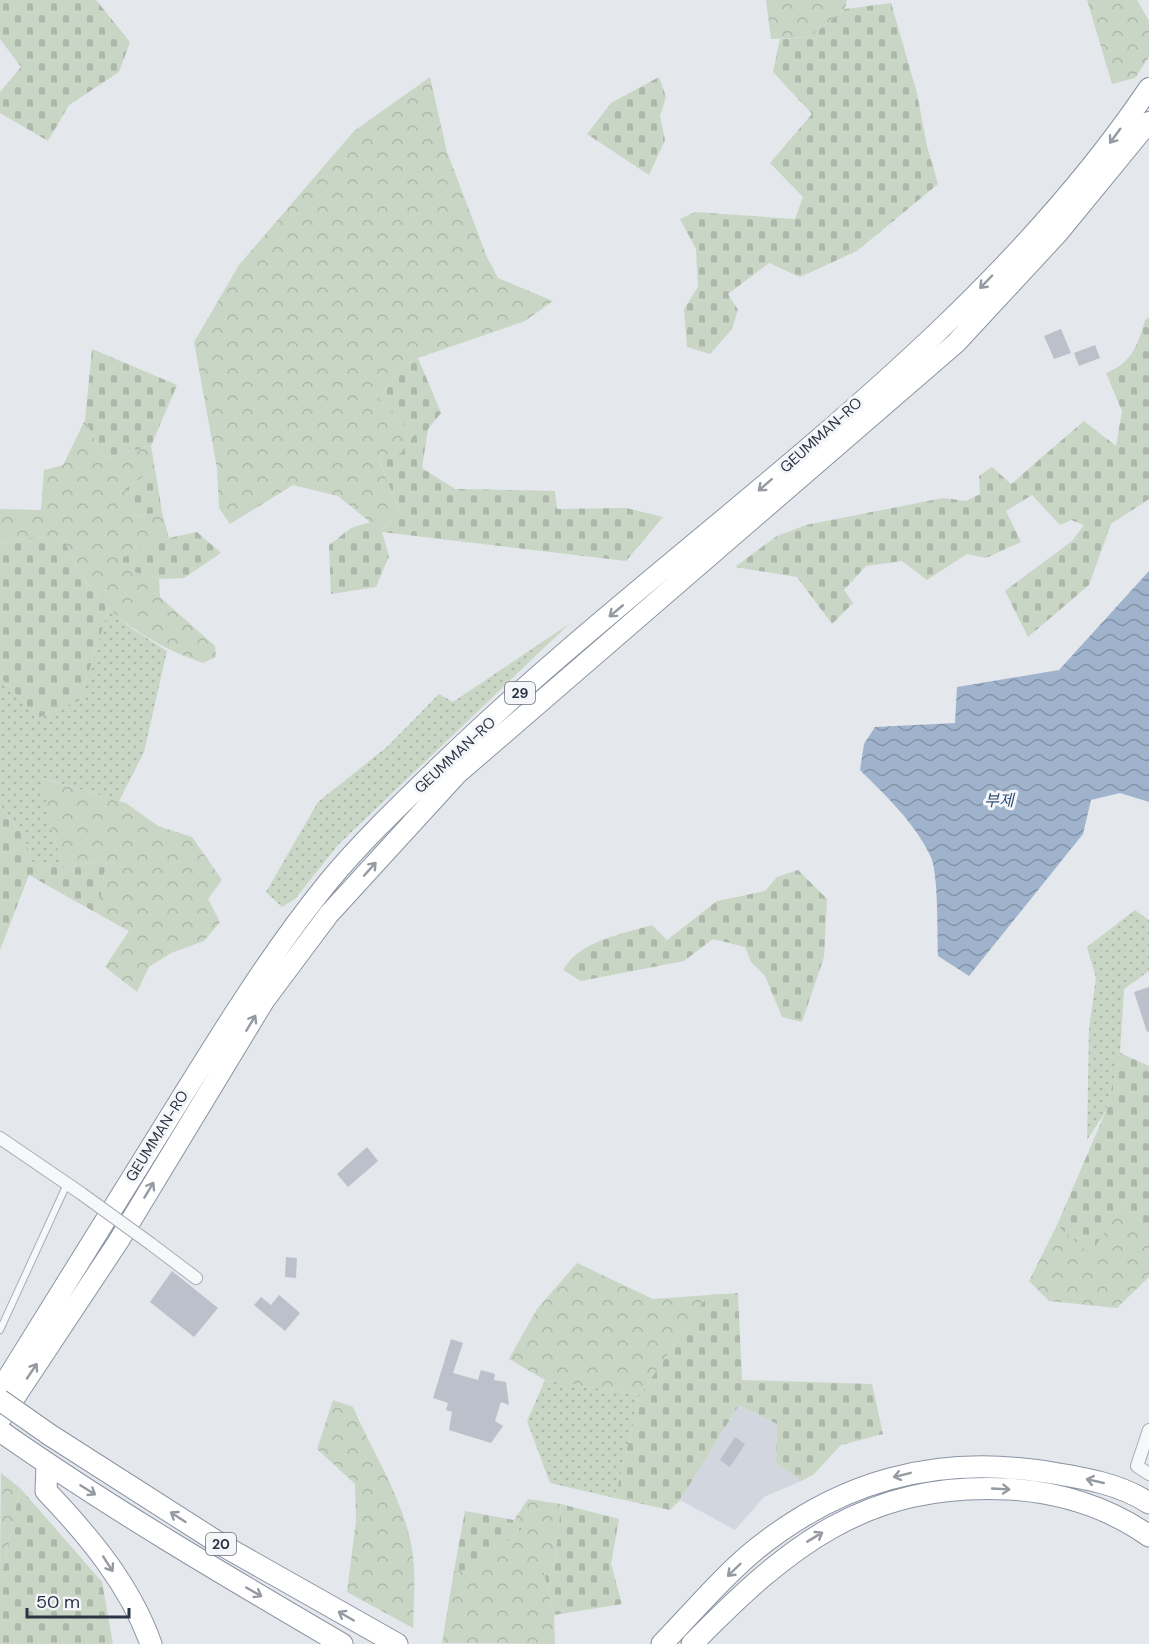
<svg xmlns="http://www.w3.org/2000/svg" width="1149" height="1644" viewBox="0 0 1149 1644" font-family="'DM Sans','Noto Sans KR',sans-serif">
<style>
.built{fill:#d2d6de}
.grass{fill:url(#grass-dots)}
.forest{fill:url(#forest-crowns)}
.cemetery{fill:url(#cemetery-stones)}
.water{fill:url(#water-waves)}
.building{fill:#bbc0ca}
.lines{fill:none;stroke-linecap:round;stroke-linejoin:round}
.service-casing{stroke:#a9aeb7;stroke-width:8}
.minor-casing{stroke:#a9aeb7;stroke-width:14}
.trunk-casing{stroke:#8b94a3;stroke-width:22}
.motorway-casing{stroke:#8b94a3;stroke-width:23}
.service{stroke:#f7f8fa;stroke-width:6}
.minor{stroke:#f7f8fa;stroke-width:12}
.trunk{stroke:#fff;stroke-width:20}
.motorway{stroke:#fff;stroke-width:21}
.minor-bridge-casing{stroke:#a9aeb7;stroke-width:14;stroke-linecap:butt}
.motorway-bridge-casing{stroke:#8b94a3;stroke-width:23;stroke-linecap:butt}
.minor-bridge{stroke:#f7f8fa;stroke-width:12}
.motorway-bridge{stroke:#fff;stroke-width:21}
.oneway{stroke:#959aa2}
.labels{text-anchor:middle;stroke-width:6;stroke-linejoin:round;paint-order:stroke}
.shield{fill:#f4f6f9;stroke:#676e7b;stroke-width:1.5}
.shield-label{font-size:14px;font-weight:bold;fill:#2b3445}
.street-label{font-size:15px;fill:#2b3445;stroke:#f4f6f9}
.water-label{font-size:16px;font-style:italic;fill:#34527a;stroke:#f4f6f9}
</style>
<defs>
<pattern id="grass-dots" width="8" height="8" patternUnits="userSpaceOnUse" patternTransform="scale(1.5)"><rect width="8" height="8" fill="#c9d6c5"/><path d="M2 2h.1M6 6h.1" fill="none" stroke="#adb8ab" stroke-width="1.8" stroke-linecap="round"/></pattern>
<pattern id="forest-crowns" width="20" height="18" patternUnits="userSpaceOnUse" patternTransform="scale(1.5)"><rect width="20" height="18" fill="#c9d6c5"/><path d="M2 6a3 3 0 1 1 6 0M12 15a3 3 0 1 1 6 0" fill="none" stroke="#adb8ab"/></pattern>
<pattern id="cemetery-stones" width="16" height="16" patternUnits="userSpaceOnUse" patternTransform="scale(1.5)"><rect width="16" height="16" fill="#c9d6c5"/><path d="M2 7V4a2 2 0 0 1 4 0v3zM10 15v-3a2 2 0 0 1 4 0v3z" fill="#adb8ab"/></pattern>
<pattern id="water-waves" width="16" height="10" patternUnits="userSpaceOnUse" patternTransform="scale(1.5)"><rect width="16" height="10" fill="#9fb4cc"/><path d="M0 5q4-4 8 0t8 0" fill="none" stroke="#8293a7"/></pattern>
</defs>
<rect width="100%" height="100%" fill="#e4e7ec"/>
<path class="built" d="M 739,1405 L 777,1424 L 776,1463 L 801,1481 L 764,1497 L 735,1530 L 680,1500 Z"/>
<path class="grass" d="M 109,608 L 131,628 L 167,651 L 144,752 L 119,801 L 42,778 L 53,834 L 64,867 L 33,864 L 24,837 L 0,806 L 0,677 L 38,718 L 80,700 Z
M 569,624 L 338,845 L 295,899 L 282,907 L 266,892 L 318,802 L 388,746 L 439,694 L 453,702 Z
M 1135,910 L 1149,920 L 1149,971 L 1124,989 L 1120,1053 L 1106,1111 L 1087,1140 L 1089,1029 L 1096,978 L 1087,947 Z
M 545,1380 L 640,1395 L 615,1498 L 550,1483 L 527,1421 Z"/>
<path class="forest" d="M 766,0 L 847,0 L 845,9 L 810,37 L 771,39 Z
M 1087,0 L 1137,0 L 1149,21 L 1149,57 L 1135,78 L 1112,84 Z
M 430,77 L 447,152 L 487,257 L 498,278 L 553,301 L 525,321 L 418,358 L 402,366 L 378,399 L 414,435 L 401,453 L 378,458 L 400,513 L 381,531 L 338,496 L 293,485 L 230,524 L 219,508 L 217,468 L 194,342 L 239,265 L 354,131 Z
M 85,420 L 104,458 L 151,446 L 155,469 L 125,489 L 135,516 L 162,512 L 169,538 L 149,548 L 127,570 L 159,579 L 160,597 L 215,646 L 216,657 L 203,663 C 140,641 88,604 64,539 L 35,537 L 4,543 L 0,540 L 0,509 L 41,510 L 44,470 L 63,465 Z
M 41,778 L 126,803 L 158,826 L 192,837 L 222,880 L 208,899 L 220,922 L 204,941 L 171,953 L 149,967 L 137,992 L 105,967 L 129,931 L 98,914 L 106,861 L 64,867 L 53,834 Z
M 1122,1206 L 1149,1228 L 1149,1277 L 1117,1308 L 1049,1301 L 1029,1281 L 1057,1225 L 1090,1253 Z
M 577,1263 L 653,1299 L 708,1295 L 640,1395 L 545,1380 L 509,1359 L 537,1309 Z
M 333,1400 L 353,1407 C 371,1449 398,1490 409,1535 C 417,1565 414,1597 413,1628 L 347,1592 L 356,1521 L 355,1484 L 317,1449 Z
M 1,1473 L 20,1488 L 3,1570 L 0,1570 Z
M 528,1499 L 561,1504 L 555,1563 L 543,1569 L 554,1615 L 555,1644 L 442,1643 L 454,1571 L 474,1568 L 522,1529 L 514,1520 Z"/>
<path class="cemetery" d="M 0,0 L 96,0 L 130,42 L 119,72 L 69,105 L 48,141 L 0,113 L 0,92 L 21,67 L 0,39 Z
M 891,3 L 917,93 L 927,146 L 938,184 L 857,251 L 800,277 L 769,263 L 728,294 L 738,310 L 732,329 L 710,354 L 687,347 L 684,309 L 698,287 L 696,249 L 680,219 L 695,212 L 795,219 L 803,197 L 770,163 L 812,114 L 773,72 L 780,39 L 810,37 L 845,9 Z
M 659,77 L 666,97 L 660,116 L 665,140 L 649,175 L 587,134 L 611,103 Z
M 1149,317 L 1149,499 L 1111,524 L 1089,585 L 1028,637 L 1005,591 L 1072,541 L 1084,525 L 1071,520 L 1060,525 L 1032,495 L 1006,511 L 1021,542 L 986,558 L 967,554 L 927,580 L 902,561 L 866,566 L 844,590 L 853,603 L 832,624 L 797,577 L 735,567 L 777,536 L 806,525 L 943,498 L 966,501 L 980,494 L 979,476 L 992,467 L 1011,484 L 1084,421 L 1116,446 L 1122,411 L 1106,373 C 1132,363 1138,344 1145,320 Z
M 92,349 L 177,385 L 151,446 L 104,458 L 85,420 Z
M 418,358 L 441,413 L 428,429 L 422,468 L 455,489 L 555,491 L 557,509 L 626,508 L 663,517 L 626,561 L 382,532 L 389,556 L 376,587 L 331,594 L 329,545 L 351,528 L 370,522 L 381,531 L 400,513 L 378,457 L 401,453 L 414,435 L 378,399 L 402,366 Z
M 155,469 L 162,512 L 134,516 L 125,489 Z
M 197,532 L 221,553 L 184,578 L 159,579 L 127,570 L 119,559 L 169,538 Z
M 35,537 L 64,539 C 74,565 88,589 109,608 L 80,700 L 38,718 L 0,677 L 0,540 L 4,543 Z
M 0,806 L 24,837 L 33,864 L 64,867 L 106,861 L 98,914 L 29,875 L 0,950 Z
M 798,870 L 827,899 L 824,957 L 802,1022 L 782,1017 L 765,976 L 751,962 L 745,947 L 713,939 L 684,961 L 581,981 L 563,970 C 581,940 620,935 652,925 L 667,940 L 717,901 L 765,891 L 777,877 Z
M 1120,1053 L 1149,1066 L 1149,1228 L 1122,1206 L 1090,1254 L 1057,1225 L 1106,1111 Z
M 738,1293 L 742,1380 L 872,1384 L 883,1434 L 841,1445 L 813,1475 L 801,1481 L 776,1463 L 777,1424 L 739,1405 L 680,1500 L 670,1510 L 615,1498 L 640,1395 L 708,1295 Z
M 20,1488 L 102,1582 L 113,1644 L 0,1644 L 0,1570 L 3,1570 Z
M 561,1504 L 619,1519 L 611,1564 L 622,1604 L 554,1615 L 543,1569 L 555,1563 Z
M 465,1511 L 514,1520 L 522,1529 L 474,1569 L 454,1571 Z"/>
<path class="water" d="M 1149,571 L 1149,802 L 1120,793 L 1091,800 L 1083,834 L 969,976 L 938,956 C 937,935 939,872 930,855 C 914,822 886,796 860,770 L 864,744 L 875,727 L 955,723 L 957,687 L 1059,670 Z"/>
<path class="building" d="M 1061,329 L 1071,353 L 1054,359 L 1044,336 Z
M 1095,345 L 1100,358 L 1079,366 L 1074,353 Z
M 1149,987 L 1149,1031 L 1147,1032 L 1134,992 Z
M 367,1147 L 378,1161 L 348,1187 L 337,1174 Z
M 286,1257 L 297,1258 L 296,1278 L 285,1277 Z
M 172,1271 L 218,1308 L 194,1337 L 150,1302 Z
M 279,1295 L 300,1313 L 285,1331 L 254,1305 L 261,1297 L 271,1305 Z
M 451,1339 L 463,1343 L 453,1373 L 478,1380 L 481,1370 L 495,1374 L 494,1380 L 506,1382 L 509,1405 L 501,1402 L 495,1421 L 503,1426 L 491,1443 L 449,1430 L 452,1412 L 446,1410 L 448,1403 L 433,1398 Z
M 735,1437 L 745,1444 L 730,1467 L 720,1460 Z"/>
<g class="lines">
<defs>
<path id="service" d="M 0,1330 L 67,1184"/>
<path id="minor" d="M 0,1138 L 82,1194
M 151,1244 L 196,1278
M 1149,1430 L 1137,1466 L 1149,1474"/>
<path id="trunk" d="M 0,1390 C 56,1300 111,1211 167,1121 C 218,1039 268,956 329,881 C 362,841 402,803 439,767 C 670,542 966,359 1149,88
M 0,1420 L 118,1242 L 264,1001 L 329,914 L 457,774 L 956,343 L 1058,233 L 1149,122"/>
<path id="motorway" d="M 0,1431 C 110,1508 226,1576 342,1644
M 50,1435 L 222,1545 L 397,1644
M 47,1465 L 46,1491 C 89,1536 130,1585 151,1644
M 662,1644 C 692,1613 722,1577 755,1550 C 840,1481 933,1456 1040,1471 C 1077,1477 1117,1482 1149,1503
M 692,1644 C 787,1547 865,1482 1008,1489 C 1058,1492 1108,1507 1149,1536"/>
</defs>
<use href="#service" class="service-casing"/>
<use href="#minor" class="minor-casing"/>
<use href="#trunk" class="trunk-casing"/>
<use href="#motorway" class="motorway-casing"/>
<use href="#service" class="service"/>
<use href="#minor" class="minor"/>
<use href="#trunk" class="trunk"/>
<use href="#motorway" class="motorway"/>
<defs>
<path id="minor-bridge" d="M 82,1194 L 151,1244"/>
<path id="motorway-bridge" d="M 0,1400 L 50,1435"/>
</defs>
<use href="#minor-bridge" class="minor-bridge-casing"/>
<use href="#motorway-bridge" class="motorway-bridge-casing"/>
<use href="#minor-bridge" class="minor-bridge"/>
<use href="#motorway-bridge" class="motorway-bridge"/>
</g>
<defs><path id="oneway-shaft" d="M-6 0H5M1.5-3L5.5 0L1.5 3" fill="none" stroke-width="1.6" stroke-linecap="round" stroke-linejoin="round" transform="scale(1.5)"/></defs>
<g class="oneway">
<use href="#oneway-shaft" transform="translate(1115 136) rotate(126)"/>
<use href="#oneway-shaft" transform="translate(986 282) rotate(134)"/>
<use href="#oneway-shaft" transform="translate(765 485) rotate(139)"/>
<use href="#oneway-shaft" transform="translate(616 611) rotate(140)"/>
<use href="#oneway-shaft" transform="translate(370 869) rotate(-48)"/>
<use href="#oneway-shaft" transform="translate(251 1023) rotate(-59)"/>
<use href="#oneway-shaft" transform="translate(149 1190) rotate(-59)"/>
<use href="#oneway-shaft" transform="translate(32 1371) rotate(-56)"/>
<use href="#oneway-shaft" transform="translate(902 1475) rotate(166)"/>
<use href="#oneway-shaft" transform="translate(1095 1481) rotate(-167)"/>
<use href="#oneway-shaft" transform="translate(1001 1489) rotate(3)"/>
<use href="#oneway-shaft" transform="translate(88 1490) rotate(32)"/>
<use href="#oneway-shaft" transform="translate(178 1517) rotate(-147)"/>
<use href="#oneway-shaft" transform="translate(815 1537) rotate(-31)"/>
<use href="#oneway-shaft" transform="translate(108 1564) rotate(57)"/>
<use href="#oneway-shaft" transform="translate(734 1570) rotate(136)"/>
<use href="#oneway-shaft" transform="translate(254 1592) rotate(30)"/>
<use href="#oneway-shaft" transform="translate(346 1616) rotate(-150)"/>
</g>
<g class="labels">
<g class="shield">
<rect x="505" y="682" width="30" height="22" rx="4.5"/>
<rect x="206" y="1533" width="30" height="22" rx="4.5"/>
</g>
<g class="shield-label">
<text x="520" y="698">29</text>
<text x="221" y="1549">20</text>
</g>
<g class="street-label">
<text transform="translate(821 435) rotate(-42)" y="5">GEUMMAN-RO</text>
<text transform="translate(455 755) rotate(-43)" y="5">GEUMMAN-RO</text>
<text transform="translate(157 1136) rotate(-58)" y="5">GEUMMAN-RO</text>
</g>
<g class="water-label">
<text x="999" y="806">부제</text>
</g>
</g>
<path d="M27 1608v9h102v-9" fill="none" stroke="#2b3445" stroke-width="3"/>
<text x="36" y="1608" font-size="18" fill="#2b3445" stroke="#f4f6f9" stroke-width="4.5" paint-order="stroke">50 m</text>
</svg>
